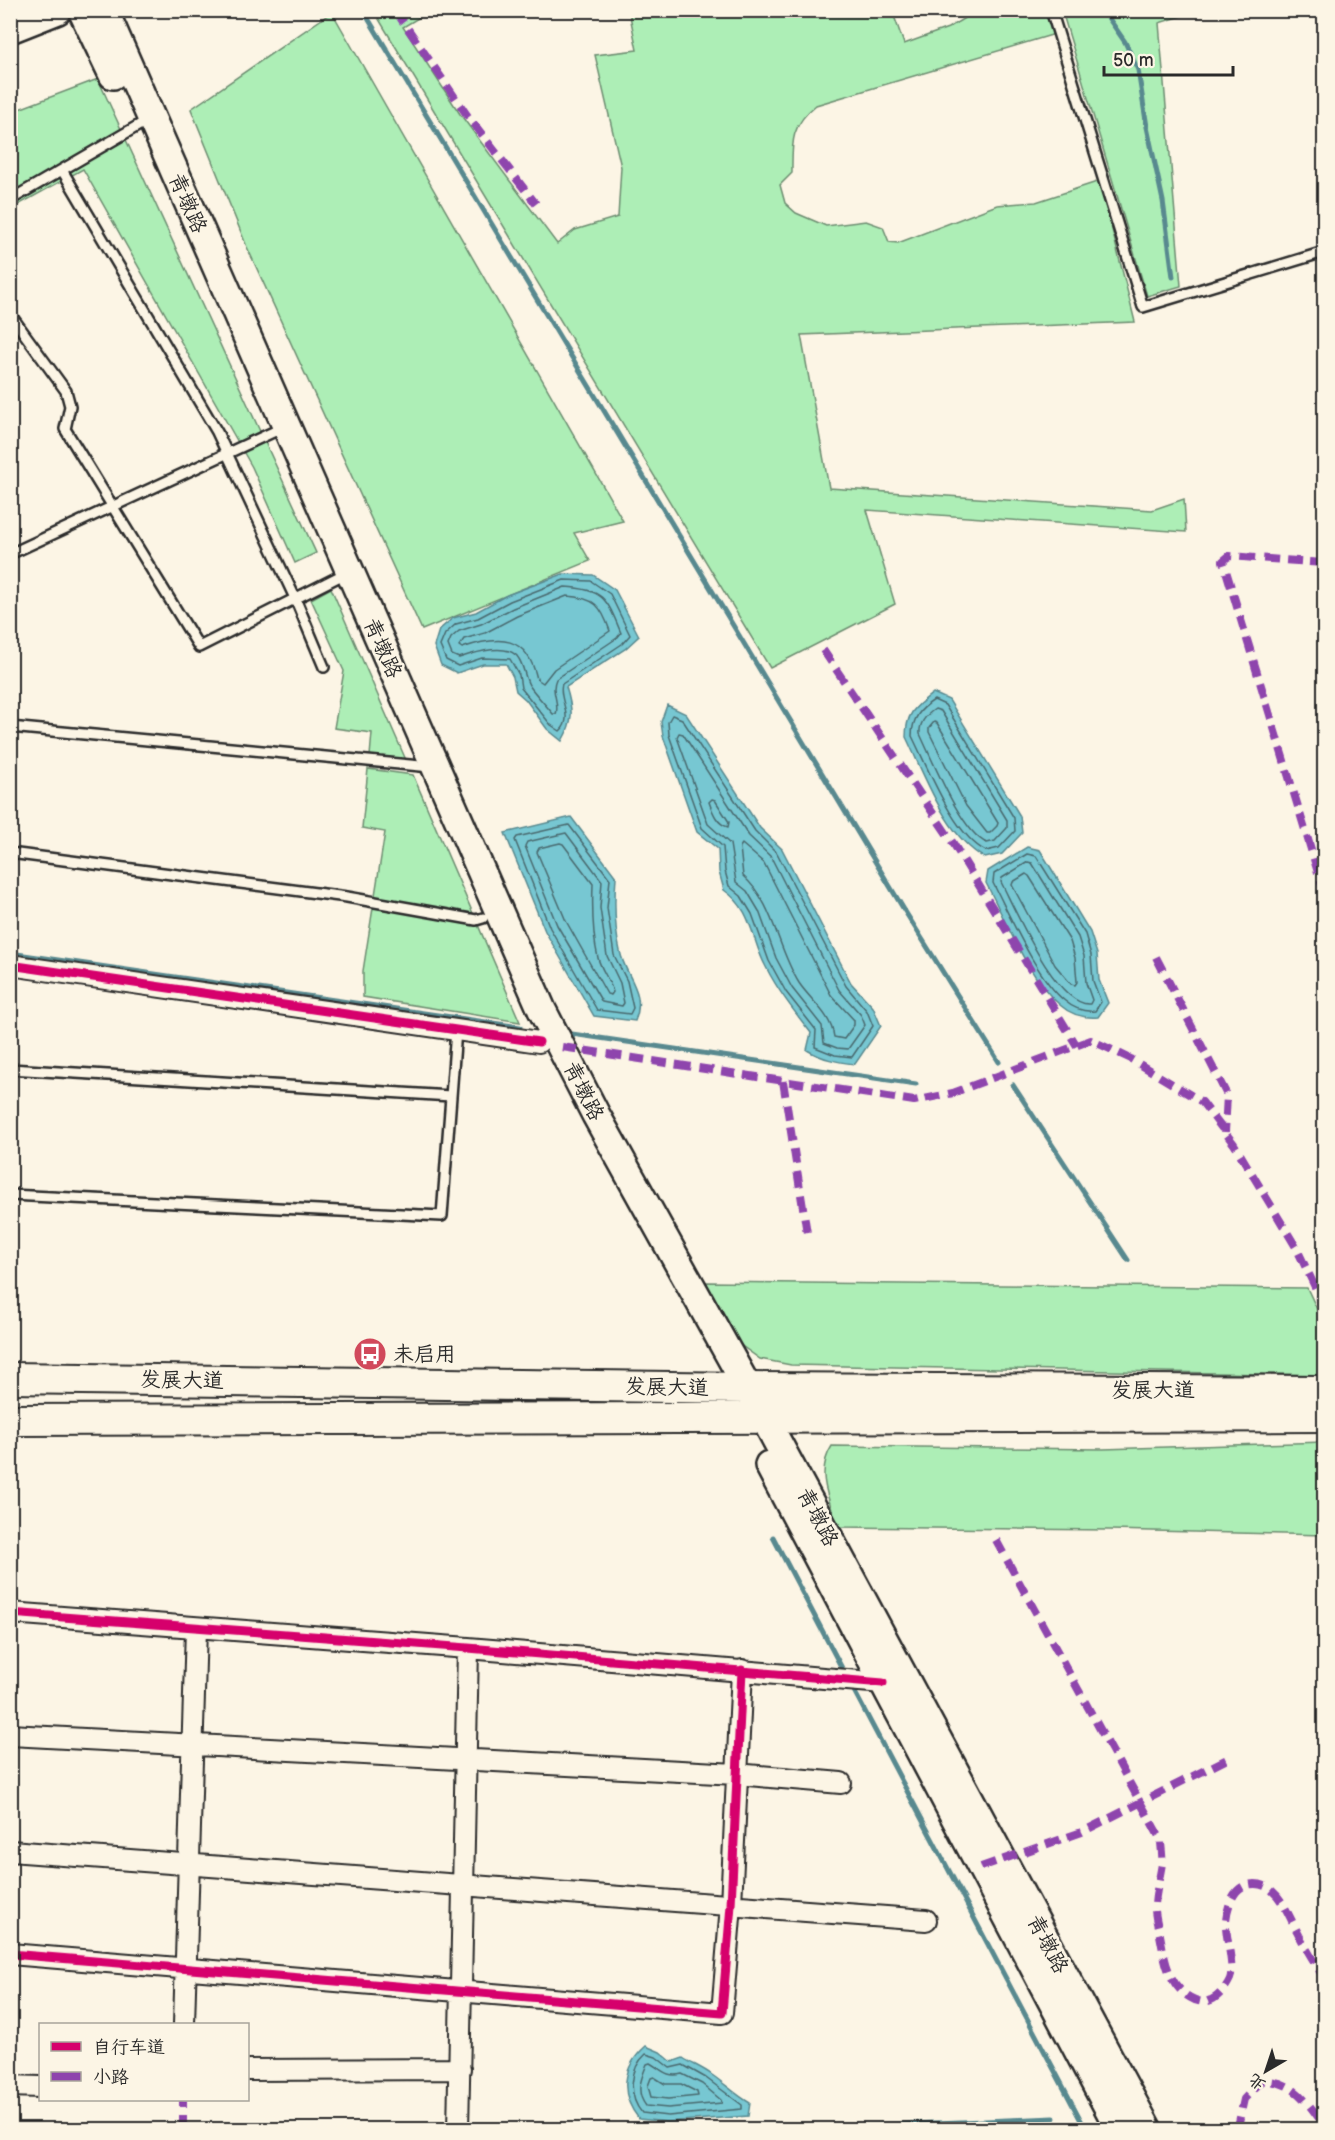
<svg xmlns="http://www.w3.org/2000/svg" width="1335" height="2140" viewBox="0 0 1335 2140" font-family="'Balsamiq Sans','LXGW WenKai TC',sans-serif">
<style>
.green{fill:#adeeb6;stroke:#6c8c70;stroke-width:1.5}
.water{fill:#77c7d2;stroke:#59898f;stroke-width:1.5}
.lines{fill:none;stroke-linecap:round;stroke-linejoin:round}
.shore{stroke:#49696e;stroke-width:1.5}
.stream{stroke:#59898f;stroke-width:5}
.lane-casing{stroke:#2b2b2b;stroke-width:14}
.street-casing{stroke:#2b2b2b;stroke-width:24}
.secondary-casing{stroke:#2b2b2b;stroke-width:32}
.primary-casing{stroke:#2b2b2b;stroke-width:34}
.lane{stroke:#fcf5e5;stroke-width:9}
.street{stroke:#fcf5e5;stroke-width:20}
.secondary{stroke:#fcf5e5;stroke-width:27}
.primary{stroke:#fcf5e5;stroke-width:30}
.quiet{stroke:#8e44ad;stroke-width:8;stroke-dasharray:15 8;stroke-linecap:butt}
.cycleway-casing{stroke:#fcf5e5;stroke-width:13}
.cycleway{stroke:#d6006c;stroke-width:9}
.labels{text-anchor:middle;stroke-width:5;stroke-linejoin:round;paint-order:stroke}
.street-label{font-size:21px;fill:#2b2b2b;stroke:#fcf5e5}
.poi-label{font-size:21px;fill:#2b2b2b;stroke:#fcf5e5;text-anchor:start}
</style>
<rect width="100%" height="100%" fill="#fcf5e5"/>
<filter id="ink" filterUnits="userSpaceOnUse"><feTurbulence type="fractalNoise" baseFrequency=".0167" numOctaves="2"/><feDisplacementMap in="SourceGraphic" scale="12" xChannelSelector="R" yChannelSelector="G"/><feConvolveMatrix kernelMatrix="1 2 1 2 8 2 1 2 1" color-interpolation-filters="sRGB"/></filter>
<g filter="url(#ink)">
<path class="green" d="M 374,11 L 430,11 L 403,27 L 460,114 L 557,244 L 575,230 L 618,217 L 621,167 L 595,55 L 637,50 L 629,11 L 885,11 L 893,13 L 904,44 L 948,28 L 976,11 L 1047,11 L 1055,34 L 816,105 C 790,126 792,143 792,173 L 780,185 L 785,203 L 796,213 L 826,226 L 866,221 L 883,227 L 889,242 L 898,243 L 997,205 L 1036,202 L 1100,181 L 1135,322 L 801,335 L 829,488 L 1152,510 L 1184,499 L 1186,532 L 867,510 L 895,604 L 770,668 Z
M 1062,11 L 1198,11 L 1159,23 L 1181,286 L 1147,296 Z
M 332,12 L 623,521 L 574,533 L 590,561 L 422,630 L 247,247 L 191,109 Z
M 98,79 L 316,553 L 295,563 L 252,467 L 83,169 L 11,209 L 11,112 Z
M 331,588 L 406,760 L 370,756 L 372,733 L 334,728 L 344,671 L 311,599 Z
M 368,769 L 413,775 L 520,1022 L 363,997 L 363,971 L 385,832 L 362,828 Z
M 706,1282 L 1307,1288 L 1324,1324 L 1324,1375 L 791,1365 L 760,1359 L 739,1344 Z
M 1324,1442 L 1324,1535 L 1110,1530 L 838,1527 C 829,1500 815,1472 832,1446 L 1103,1449 Z"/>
<path class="water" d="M 563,574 L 593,575 L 615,590 L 639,636 L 625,649 L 566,687 C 573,710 574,720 562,741 L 547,729 L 526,700 L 516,691 L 513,677 L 506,664 L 483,664 L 457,673 L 441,665 L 434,646 L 439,630 L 453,618 L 476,612 L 507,595 Z
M 933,693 L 949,700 L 1020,816 L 1022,833 L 1002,854 L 985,858 C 946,837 925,776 906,737 C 906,713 915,707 933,693 Z
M 667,705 L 686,714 L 760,828 L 782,849 L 851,983 L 873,1007 L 881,1026 L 855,1064 C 837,1062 822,1059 807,1050 L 811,1033 C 794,1011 778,991 766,967 C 751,939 753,910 724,890 L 719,872 L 718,849 L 697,832 L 663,736 L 661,722 Z
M 571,817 L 616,877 C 614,902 614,926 620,951 C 625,977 647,991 635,1021 L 594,1016 L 545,931 L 505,833 Z
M 1027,847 L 1040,850 L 1090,932 L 1097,954 L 1099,980 L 1108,1003 L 1098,1017 C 1085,1018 1071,1015 1060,1005 C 1028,978 1006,921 986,883 L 988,871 Z
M 646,2046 L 660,2052 L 672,2062 L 683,2058 C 692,2064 703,2068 712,2075 C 725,2084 736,2095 750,2103 L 748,2116 L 667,2122 L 639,2119 C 619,2094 622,2067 646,2046 Z"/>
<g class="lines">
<path class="shore" d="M 564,580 L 591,581 L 610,594 L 630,635 L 622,644 L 562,684 C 557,698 575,717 560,731 L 551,725 L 521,688 L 519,675 L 510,659 L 482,658 L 458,666 L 446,660 L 440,646 L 445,634 L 456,624 L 478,618 L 510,601 Z
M 565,587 C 604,589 607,599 621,633 L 617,638 L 556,679 C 550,692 560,702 556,714 L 553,714 C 546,705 535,694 529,685 C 525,678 524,667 519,659 C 509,641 474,653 459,658 L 452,655 L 448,645 L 451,638 L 459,631 L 481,624 L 513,608 Z
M 567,596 C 595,598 601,605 610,631 L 554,669 L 543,683 L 537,679 C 527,635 500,635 462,648 L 459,646 L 464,639 L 485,633 L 517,616 Z
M 934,700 L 945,705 L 1014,818 L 1015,831 L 999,848 L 986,851 C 954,836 928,768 912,736 C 912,719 920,709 934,700 Z
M 935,709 L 941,711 L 1007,820 L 1007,828 L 995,841 L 987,843 C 961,832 933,761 920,734 C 919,723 926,715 935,709 Z
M 672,715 L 682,719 L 755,831 L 777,853 L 846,986 L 867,1011 L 873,1026 L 852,1057 L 835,1055 L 815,1047 L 816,1030 L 786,992 L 769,961 L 752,914 L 741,896 L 729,886 L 725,871 L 723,847 L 702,828 L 669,735 L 668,722 Z
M 934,722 L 937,723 L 998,823 L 997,826 L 990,833 L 987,833 L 966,806 L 929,732 L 929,728 Z
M 679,733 L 683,734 L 749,836 L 771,857 L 839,990 L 861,1015 L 865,1025 L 848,1049 L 837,1048 L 824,1043 L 822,1026 L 792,988 L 776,958 L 759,911 L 747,891 L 736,882 L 730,844 L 708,824 L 677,737 Z
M 712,799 L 715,800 L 729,822 L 728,827 C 717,824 713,813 709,802 Z
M 569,825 L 610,879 L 607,908 L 614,955 L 627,981 L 633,1008 L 630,1014 L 597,1010 L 550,928 L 515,840 L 517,837 Z
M 566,833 L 602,881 L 600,908 L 607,956 L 620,983 L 624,1003 L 622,1006 L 602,1002 L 557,925 L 525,846 L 527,842 Z
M 560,843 L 563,844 L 593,884 C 592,909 592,933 598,958 C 601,970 610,980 613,992 L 611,995 L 607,994 L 566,921 L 537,852 L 539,848 Z
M 742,844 L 764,863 L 831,995 L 854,1020 L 854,1025 L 844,1039 L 834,1037 C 831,1014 811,1001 799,983 C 777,948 774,903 743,876 L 740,847 Z
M 1027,854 L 1036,856 L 1085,934 L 1091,955 L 1093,981 L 1101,1002 L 1095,1011 C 1084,1012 1073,1008 1065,1001 C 1037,979 1010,916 993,883 L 994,874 Z
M 1028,862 L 1032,863 L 1078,937 L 1084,956 L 1086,983 L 1092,1000 L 1090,1004 C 1056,1006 1015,909 1001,882 L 1002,878 Z
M 1026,874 L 1029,876 L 1070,941 L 1075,958 L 1077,982 L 1075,985 L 1071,984 L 1055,965 L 1012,885 L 1013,882 Z
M 646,2054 L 656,2057 L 670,2068 L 683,2065 L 706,2078 L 742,2105 L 742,2109 L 668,2116 L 642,2113 C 628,2096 629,2069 646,2054 Z
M 650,2063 C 662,2070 667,2078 682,2074 L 702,2084 L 721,2100 L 722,2103 L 668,2108 L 646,2106 C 635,2092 641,2079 647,2064 Z
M 654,2077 L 665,2084 L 681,2084 L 697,2092 L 698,2096 L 668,2099 L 651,2097 L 648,2086 L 651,2078 Z"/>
<path class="stream" d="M 363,10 L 906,913 L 999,1062
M 1103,10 L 1125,42 L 1138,70 L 1147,127 L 1163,201 L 1173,277
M 10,953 L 520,1027
M 565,1033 L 916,1084
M 1013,1085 L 1128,1260
M 773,1537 L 845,1674
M 851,1685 L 1086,2130
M 771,2130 L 1054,2118"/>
<defs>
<path id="lane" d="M 1051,10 L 1143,307 L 1324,252
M 62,170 L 217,432 L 295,598 L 324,667
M 10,200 L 148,120
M 10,314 L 66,391 L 70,406 L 65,429 L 199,647 L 348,572
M 10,554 L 284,427
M 10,727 L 431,767
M 10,853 L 347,897 L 476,920 L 483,918
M 10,1069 L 451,1096
M 10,1195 L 442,1216 L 456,1030"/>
<path id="street" d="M 10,965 L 539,1042
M 10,1613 L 468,1648 L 883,1683
M 10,1735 L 736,1774 L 841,1783
M 10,1851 L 926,1920
M 10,1954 L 722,2013 L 731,1905 L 742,1670
M 184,2024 L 196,1628
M 248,2070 L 460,2069
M 10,2086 L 40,2087
M 458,2130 L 468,1648"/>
<path id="secondary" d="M 82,10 L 113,75
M 104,10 L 542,1010 L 596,1115 L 765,1419 L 1148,2130
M 10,29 L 58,10
M 769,1465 L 1120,2130"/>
<path id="primary" d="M 10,1378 L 747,1388 L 1324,1391
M 10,1420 L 1324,1416"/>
</defs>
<use href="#lane" class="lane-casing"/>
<use href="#street" class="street-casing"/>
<use href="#secondary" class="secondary-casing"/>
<use href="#primary" class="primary-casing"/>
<use href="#lane" class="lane"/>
<use href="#street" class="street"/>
<use href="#secondary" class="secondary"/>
<use href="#primary" class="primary"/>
<path class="quiet" d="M 395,10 L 467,115 L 536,204
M 1324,563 L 1229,556 L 1223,561 L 1324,892
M 823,650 L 953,843 L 1077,1046
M 1156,957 L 1227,1095 L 1225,1132
M 562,1047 L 914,1101 L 953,1093 L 1091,1040 L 1131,1059 L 1202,1102 L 1234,1144 L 1296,1247 L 1324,1306
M 783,1081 L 807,1233
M 996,1540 L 1161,1840 C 1161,1848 1163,1856 1162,1863 C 1160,1878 1155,1893 1155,1908 C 1155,1917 1158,1926 1160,1935 C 1165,1960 1168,1988 1195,2000 C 1199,2001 1204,2003 1208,2001 C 1217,1999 1226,1988 1230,1979 C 1235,1965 1225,1937 1226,1921 C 1227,1909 1232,1891 1244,1886 C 1275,1875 1286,1911 1297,1931 C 1305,1947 1315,1963 1324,1978
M 981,1867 L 1082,1832 L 1231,1757
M 183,2130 L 183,2100
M 1244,2130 L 1239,2122 L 1244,2099 L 1262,2081 C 1294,2080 1307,2102 1324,2125"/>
<defs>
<path id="cycleway" d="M 10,965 L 539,1042
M 10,1613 L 468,1648 L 883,1683
M 10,1954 L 722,2013 L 731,1905 L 742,1670"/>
</defs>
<use href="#cycleway" class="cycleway-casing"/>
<use href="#cycleway" class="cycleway"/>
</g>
</g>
<defs>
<symbol id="bus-disc" viewBox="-11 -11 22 22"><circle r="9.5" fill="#d1495b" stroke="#fcf5e5"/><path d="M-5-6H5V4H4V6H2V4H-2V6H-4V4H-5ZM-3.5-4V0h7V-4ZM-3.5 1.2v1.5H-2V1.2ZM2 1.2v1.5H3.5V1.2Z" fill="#fff"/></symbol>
</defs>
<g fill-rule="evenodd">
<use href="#bus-disc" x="351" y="1335" width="38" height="38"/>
</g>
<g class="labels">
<g class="street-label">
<text transform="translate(188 203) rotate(66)" y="7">青墩路</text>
<text transform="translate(383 648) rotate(66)" y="7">青墩路</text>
<text transform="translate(584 1091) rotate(63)" y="7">青墩路</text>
<text transform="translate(182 1380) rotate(1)" y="7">发展大道</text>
<text transform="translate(667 1387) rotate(1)" y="7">发展大道</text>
<text x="1153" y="1397">发展大道</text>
<text transform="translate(818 1517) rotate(62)" y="7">青墩路</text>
<text transform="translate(1048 1944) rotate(62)" y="7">青墩路</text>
</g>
<g class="poi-label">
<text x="393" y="1361">未启用</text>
</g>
</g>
<rect width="1335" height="2140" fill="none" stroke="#fcf5e5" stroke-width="36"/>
<rect x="18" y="18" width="1299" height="2104" fill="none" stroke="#2b2b2b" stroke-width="2" filter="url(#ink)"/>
<rect x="39" y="2023" width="210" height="78" fill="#fcf5e5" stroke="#a8a49b" stroke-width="1.5"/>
<rect x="51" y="2042" width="30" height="9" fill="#d6006c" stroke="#a8a49b" stroke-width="1.5"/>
<text x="93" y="2053" font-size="18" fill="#2b2b2b">自行车道</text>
<rect x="51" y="2072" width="30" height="9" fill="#8e44ad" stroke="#a8a49b" stroke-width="1.5"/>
<text x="93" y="2083" font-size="18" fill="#2b2b2b">小路</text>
<g transform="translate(1266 2071) rotate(219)" stroke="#fcf5e5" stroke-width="4.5" paint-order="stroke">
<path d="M0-4.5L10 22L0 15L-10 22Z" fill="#2b2b2b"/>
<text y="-9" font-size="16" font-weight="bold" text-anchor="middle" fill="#2b2b2b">北</text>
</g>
<path d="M1104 66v9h129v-9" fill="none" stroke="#2b2b2b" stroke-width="3"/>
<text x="1113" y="66" font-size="18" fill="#2b2b2b" stroke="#fcf5e5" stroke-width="4.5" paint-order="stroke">50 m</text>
</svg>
